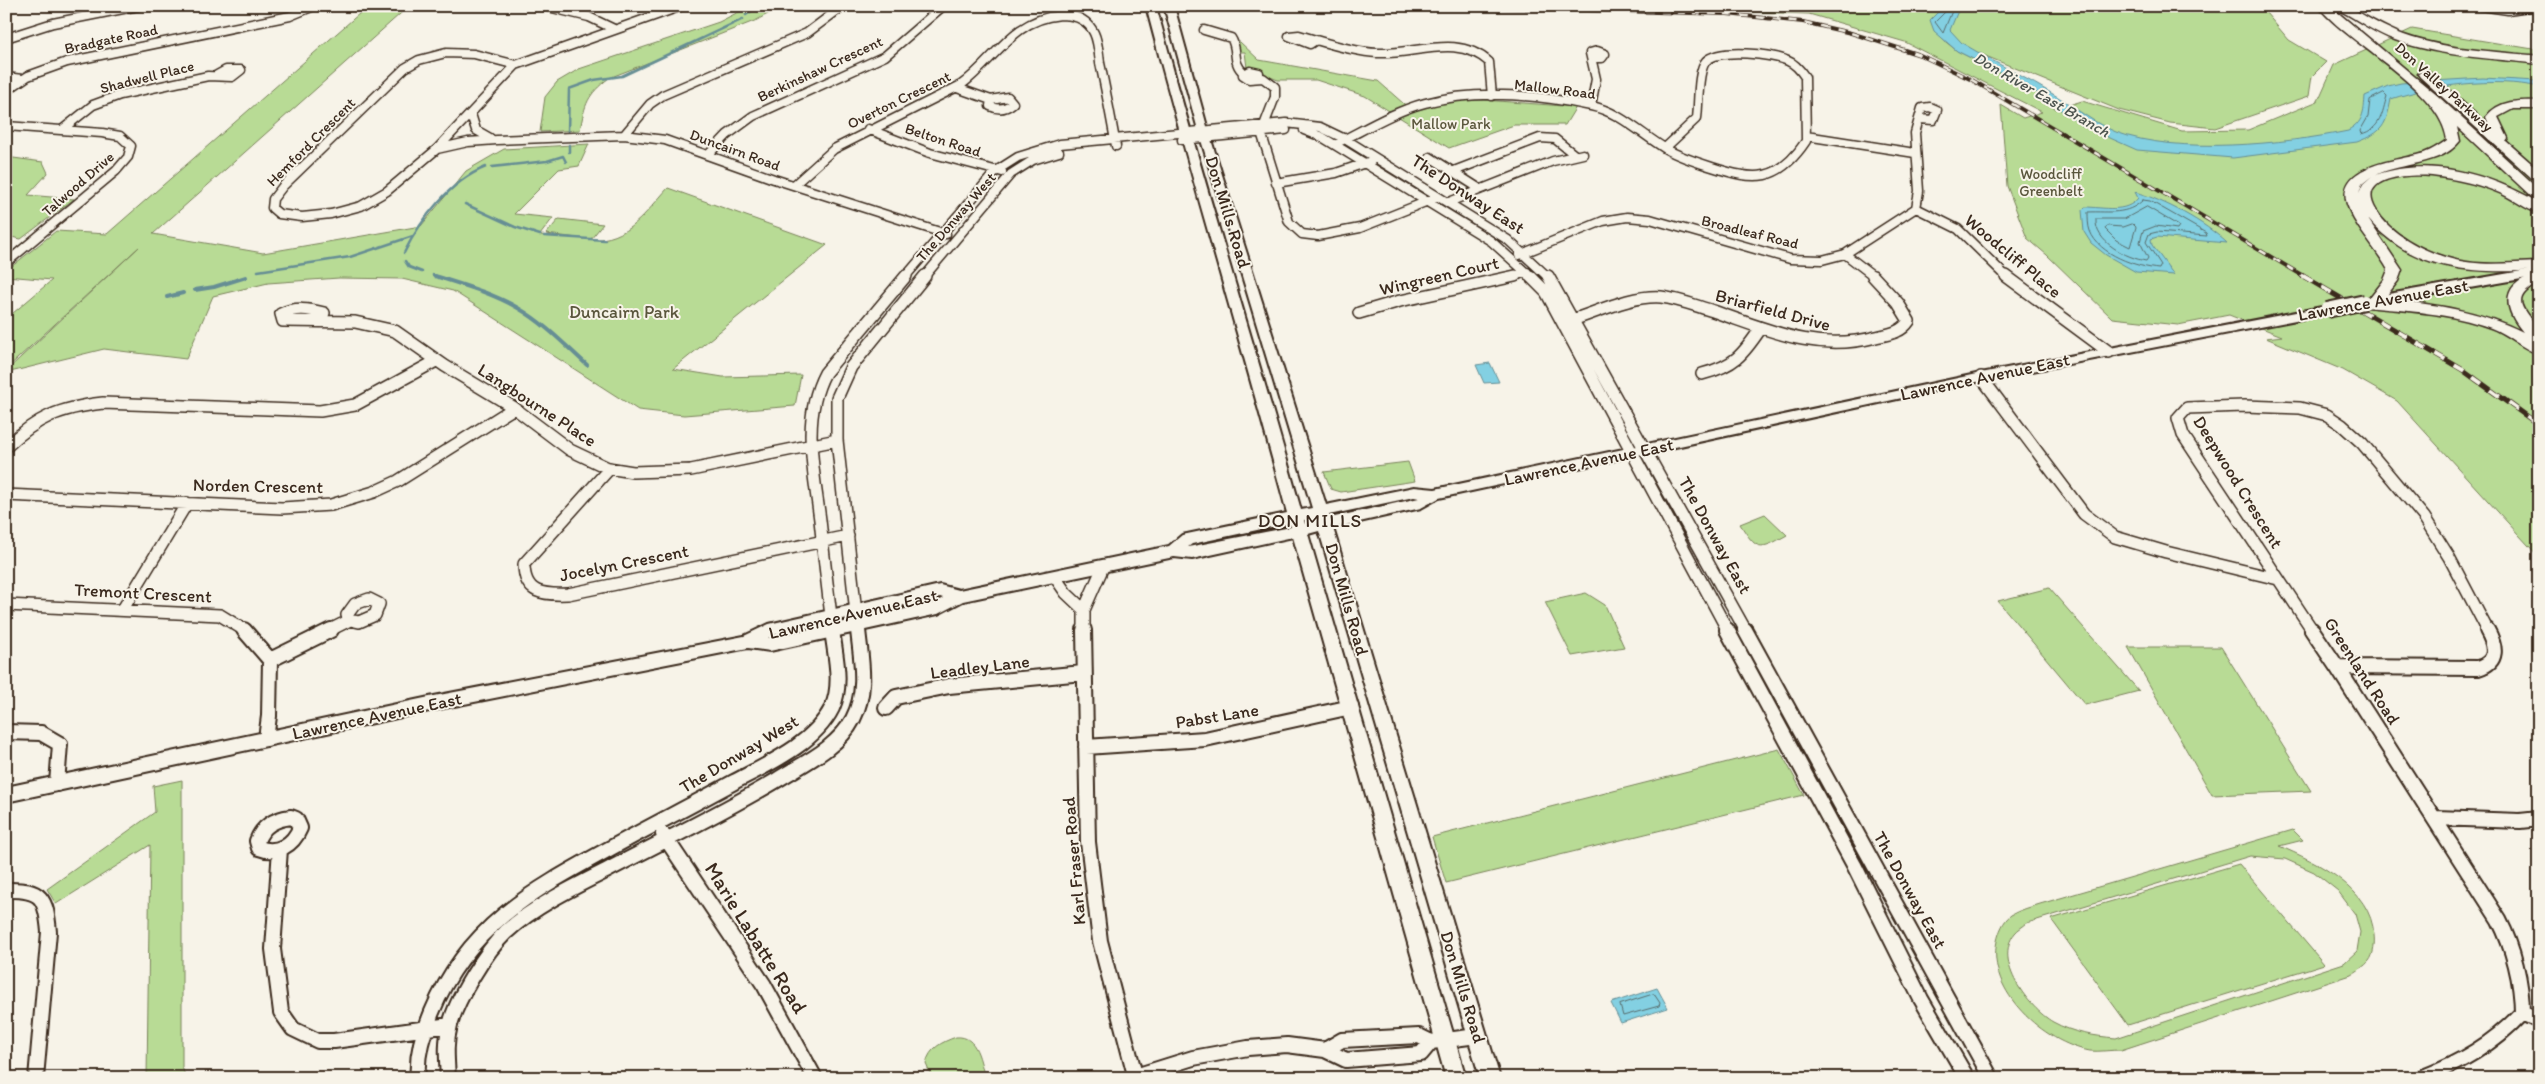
<svg xmlns="http://www.w3.org/2000/svg" width="2545" height="1084" viewBox="0 0 2545 1084" font-family="Itim,sans-serif">
<style>
.green{fill:#b8db95;stroke:#7a825a;fill-rule:evenodd}
.water{fill:#83d0e2;stroke:#668e94}
.lines{fill:none;stroke-linecap:round;stroke-linejoin:round}
.shore{stroke:#586c6c;stroke-width:1}
.stream-far1{stroke:#668e94;stroke-width:2.5}
.stream{stroke:#668e94;stroke-width:4}
.minor-far2-casing{stroke:#3b2a1e;stroke-width:11}
.minor-far1-casing{stroke:#3b2a1e;stroke-width:14}
.minor-casing{stroke:#3b2a1e;stroke-width:18}
.major-casing{stroke:#3b2a1e;stroke-width:4}
.highway-casing{stroke:#3b2a1e;stroke-width:3}
.minor-far2{stroke:#f7f3e8;stroke-width:8}
.minor-far1{stroke:#f7f3e8;stroke-width:11}
.minor{stroke:#f7f3e8;stroke-width:14}
.major{fill:#f7f3e8;fill-rule:evenodd}
.highway{fill:#f7f3e8;fill-rule:evenodd}
.rail-far1-casing{stroke:#3b2a1e;stroke-width:4}
.rail-casing{stroke:#3b2a1e;stroke-width:5.5}
.rail-far1{stroke:#f7f3e8;stroke-width:2.5;stroke-dasharray:8;stroke-linecap:butt}
.rail{stroke:#f7f3e8;stroke-width:4;stroke-dasharray:11;stroke-linecap:butt}
.major-bridge-casing{stroke:#3b2a1e;stroke-width:18;stroke-linecap:butt}
.major-bridge{stroke:#f7f3e8;stroke-width:14}
.labels{text-anchor:middle;stroke-width:4;stroke-linejoin:round;paint-order:stroke}
.far-street-label{font-size:15px;fill:#3b2a1e;stroke:#f7f3e8}
.far-park-label{font-size:15px;fill:#5a563c;stroke:#f7f3e8}
.far-water-label{font-size:16px;font-style:italic;fill:#4d544f;stroke:#f7f3e8}
.street-label{font-size:18px;fill:#3b2a1e;stroke:#f7f3e8}
.park-label{font-size:18px;fill:#5a563c;stroke:#f7f3e8}
.neighbourhood-label{font-size:19px;letter-spacing:1px;fill:#3b2a1e;stroke:#f7f3e8}
.near-street-label{font-size:21px;fill:#3b2a1e;stroke:#f7f3e8}
</style>
<rect width="100%" height="100%" fill="#f7f3e8"/>
<filter id="ink" filterUnits="userSpaceOnUse"><feTurbulence type="fractalNoise" baseFrequency=".02" numOctaves="2"/><feDisplacementMap in="SourceGraphic" scale="10" xChannelSelector="R" yChannelSelector="G"/><feConvolveMatrix kernelMatrix="1 2 1 2 8 2 1 2 1" color-interpolation-filters="sRGB"/></filter>
<g filter="url(#ink)">
<path class="green" d="M 368,6 L 409,6 L 153,234 L 263,253 L 421,226 L 466,171 L 504,149 L 589,144 L 579,166 L 559,169 L 514,214 L 553,218 L 540,235 L 578,238 L 546,234 L 559,219 L 603,224 L 591,239 C 627,242 646,212 668,188 L 827,245 L 673,369 L 723,377 L 801,375 L 795,406 L 684,415 L 638,410 L 453,291 L 402,279 L 339,278 L 268,283 L 213,296 L 186,359 L 104,349 L 6,373 L 6,371 L 139,247 L 6,369 L 6,319 L 52,280 L 6,276 L 6,271 L 56,231 L 107,234 Z
M 750,6 L 782,6 L 757,20 L 609,78 C 587,95 585,104 580,130 L 540,132 L 545,97 L 557,82 L 579,69 L 719,22 Z
M 1599,6 L 2260,6 L 2289,40 L 2326,62 L 2312,76 L 2309,96 L 2215,128 L 2170,123 L 2119,110 L 1941,38 L 1957,51 L 2029,87 L 2056,109 L 2082,101 L 2182,131 L 2248,130 L 2318,101 L 2334,65 L 2412,29 L 2539,50 L 2539,557 L 2397,401 L 2343,370 L 2266,338 L 2282,336 L 2229,315 L 2178,325 L 2112,318 L 2047,255 L 2027,238 L 2007,186 L 2001,105 L 2023,118 L 2042,112 L 1905,42 L 1809,14 Z
M 1237,42 L 1240,42 L 1259,60 L 1378,81 L 1404,104 L 1420,108 L 1450,101 L 1484,100 L 1576,107 L 1565,125 L 1514,125 L 1449,148 L 1365,96 L 1316,80 L 1278,80 L 1247,68 L 1245,52 L 1238,52 Z
M 6,157 L 43,162 L 48,173 L 28,195 L 74,199 L 21,239 L 6,236 Z
M 1408,462 L 1415,481 L 1341,492 L 1331,489 L 1324,472 Z
M 1765,514 L 1787,535 C 1759,551 1757,551 1740,524 Z
M 2049,588 L 2139,691 L 2085,705 L 1998,601 Z
M 1586,593 L 1605,605 L 1624,647 L 1572,656 L 1545,602 Z
M 2128,647 L 2221,647 L 2311,791 L 2212,795 Z
M 1779,749 L 1804,795 L 1446,883 L 1432,837 Z
M 182,780 L 182,1067 L 186,1078 L 147,1078 L 150,845 L 56,904 L 47,889 L 155,812 L 153,786 Z
M 2293,830 L 2303,840 L 2279,846 C 2317,862 2371,888 2374,935 C 2375,942 2374,955 2369,961 C 2365,966 2357,971 2351,975 L 2121,1050 C 2111,1050 2099,1052 2090,1051 C 2044,1043 1986,991 1997,941 C 1999,932 2003,921 2011,915 C 2019,910 2031,907 2040,904 ZM 2250,856 L 2285,859 L 2314,872 L 2338,891 L 2355,914 L 2360,932 L 2357,951 L 2344,963 L 2116,1038 C 2093,1036 2073,1033 2053,1022 C 2029,1008 1992,961 2015,933 C 2018,929 2024,926 2027,923 Z
M 2239,864 L 2324,964 L 2128,1025 L 2051,919 Z
M 956,1037 C 978,1035 980,1062 985,1078 L 932,1078 L 926,1064 C 929,1048 942,1042 956,1037 Z"/>
<path class="water" d="M 1944,6 L 1960,6 L 1950,30 L 1962,43 C 1993,62 2027,78 2058,97 C 2077,109 2094,123 2116,132 C 2177,155 2285,144 2348,131 C 2363,123 2364,112 2365,96 L 2388,86 L 2401,83 L 2483,78 L 2537,81 L 2539,87 C 2494,77 2434,85 2391,99 C 2386,126 2383,132 2357,142 L 2233,158 L 2137,150 L 2083,126 L 2029,87 L 1957,51 L 1934,31 L 1930,20 Z
M 2135,192 C 2164,200 2205,222 2227,243 L 2157,237 L 2151,239 L 2152,245 L 2174,275 L 2136,272 L 2106,255 L 2091,243 L 2084,232 L 2082,210 L 2085,207 C 2103,207 2126,214 2138,198 Z
M 1490,363 L 1499,382 L 1484,383 L 1476,365 Z
M 1657,988 L 1668,1008 L 1621,1023 L 1611,1003 Z"/>
<g class="lines">
<path class="shore" d="M 1947,6 L 1946,11 L 1935,22 L 1943,33 L 1954,6
M 2384,93 L 2387,96 C 2382,113 2381,129 2361,134 L 2360,131 L 2368,117 L 2370,100 Z
M 2143,200 L 2150,201 L 2206,233 L 2207,236 L 2157,232 L 2149,234 L 2146,242 L 2161,265 L 2159,269 C 2137,267 2099,255 2090,231 C 2088,226 2088,218 2088,212 C 2109,211 2127,216 2143,200 Z
M 2147,207 L 2179,226 L 2177,229 L 2156,226 L 2143,231 L 2140,242 L 2148,258 L 2146,261 C 2127,258 2094,242 2096,219 L 2124,219 Z
M 2133,224 L 2136,227 L 2130,247 L 2116,240 L 2105,229 L 2107,226 L 2123,227 Z
M 1654,994 L 1660,1003 L 1659,1006 L 1623,1016 L 1620,1005 Z"/>
<path class="stream-far1" d="M 746,15 L 758,6
M 568,132 L 569,89 L 594,80 L 622,76 L 743,19
M 569,145 L 569,152
M 492,167 L 547,161 L 563,156 L 566,162
M 465,204 L 515,227 L 540,235
M 544,236 L 605,240
M 404,253 C 421,219 450,181 486,167
M 405,261 L 409,267 L 422,272
M 258,271 L 350,257 L 413,236
M 433,275 L 439,277"/>
<path class="stream" d="M 435,276 C 463,285 492,293 518,308 C 544,323 565,345 587,365
M 195,290 L 214,287 L 246,277
M 167,297 L 183,293"/>
<defs>
<path id="minor-far2" d="M 544,6 L 589,17 L 614,29
M 2481,6 L 2508,10 L 2535,6
M 1204,30 L 1231,38 C 1239,50 1231,62 1244,73
M 1299,35 L 1316,40 L 1310,44 L 1289,36 Z
M 6,38 L 53,23 L 138,6
M 1316,40 C 1336,46 1357,52 1377,53 C 1416,55 1457,33 1489,62 L 1492,96
M 446,53 L 474,54 L 516,65 L 437,149 L 387,191 L 361,206 L 331,214 L 302,217 L 279,214 L 272,208 L 273,199 L 283,186 L 405,68 L 419,60 Z
M 516,65 L 682,6
M 6,77 L 22,79
M 1259,77 L 1259,73 L 1250,71 L 1243,75 L 1249,79 L 1263,78 L 1275,87 L 1275,97 L 1263,128
M 957,88 L 991,100
M 6,91 L 28,76 L 67,62 L 290,16 L 314,6
M 1008,97 L 1013,103 C 1006,109 998,110 990,106 L 991,100 Z
M 1591,106 L 1596,79 L 1590,53 L 1597,51 L 1605,54 L 1602,58 L 1593,58
M 471,114 L 476,130 L 490,138
M 6,126 L 102,133 L 120,136 L 131,146 L 128,157 L 116,171 L 6,263
M 63,129 L 93,105 L 120,95 L 208,76 L 232,77 L 241,70 L 226,70 L 217,75
M 868,129 L 930,153 L 1002,172
M 1304,130 L 1322,137 L 1491,241 L 1531,277
M 1261,132 L 1289,222 L 1302,234 L 1318,236 L 1360,228 L 1433,199
M 624,135 L 650,104 L 663,95 L 807,33 L 843,6
M 1806,136 L 1915,153
M 1182,140 L 1286,130
M 1339,142 C 1367,128 1395,111 1425,103 C 1477,89 1539,95 1591,106 C 1620,112 1641,134 1666,149 C 1680,157 1696,162 1712,167 C 1755,181 1778,183 1806,141 L 1805,77 C 1801,71 1796,64 1788,61 C 1773,54 1719,48 1706,61 C 1697,71 1699,105 1697,118 L 1665,148
M 437,149 L 468,142 L 497,140 L 624,135 L 665,140 L 774,179 L 946,234
M 708,155 L 727,135 L 753,116 L 885,56 L 943,6
M 1430,157 L 1480,189
M 1454,171 L 1540,138 L 1555,139 L 1575,155
M 1276,183 L 1336,173 L 1371,161
M 794,185 L 834,149 L 961,85 C 983,69 998,46 1020,30 C 1040,16 1080,4 1094,33 C 1098,41 1099,54 1100,63 C 1106,91 1111,118 1116,146
M 1449,202 L 1553,161 L 1583,154
M 1916,208 L 1958,229 L 2007,277
M 1845,254 L 1875,277
M 1519,255 L 1603,221 L 1627,217 L 1650,219 L 1790,259 L 1822,260 L 1845,254 L 1916,208 L 1919,191 L 1915,133 L 1922,108 L 1930,107 L 1937,110 L 1933,120 L 1920,119
M 905,277 L 996,171 L 1018,157 L 1060,144 L 1286,123 L 1320,127 L 1345,139 L 1508,240 L 1548,277
M 924,277 L 1011,174 L 1033,160 L 1059,152
M 1511,277 L 1527,272"/>
<path id="minor-far1" d="M 1530,276 L 1546,292 L 1728,631
M 1548,276 L 1746,631
M 2006,276 L 2109,352
M 1359,313 L 1400,301 L 1515,276
M 319,320 L 324,313 C 309,309 295,307 281,314 L 283,321 L 355,322 L 395,331 L 445,366 L 513,407 L 570,450 L 608,468 L 633,472 L 691,470 L 837,440
M 1569,321 C 1598,312 1631,295 1661,297 C 1679,299 1696,306 1713,311 C 1769,330 1816,353 1876,337 C 1889,334 1901,333 1909,321 L 1898,303 L 1873,276
M 1702,374 C 1734,366 1743,355 1761,328
M 1981,377 L 2084,514 L 2115,537 L 2166,552 L 2278,579
M 6,447 C 38,417 59,408 103,403 L 320,411 L 355,405 L 436,361
M 610,468 L 524,564 C 524,594 543,595 568,594 L 848,536
M 6,495 L 282,508 L 331,505 L 374,492 L 398,481 L 514,408
M 1055,577 L 1066,593 L 1084,610
M 369,599 L 379,604 L 375,615 L 359,622 L 350,620 L 347,615 L 355,604 Z
M 6,605 L 220,615 L 246,631
M 123,609 L 187,503
M 328,631 L 350,620
M 833,631 C 828,594 824,557 820,520 C 814,472 801,418 825,373 L 906,276
M 858,631 L 837,440 L 837,398 L 851,367 L 925,276
M 1084,631 L 1084,610 L 1103,567
M 2313,631 L 2183,435 L 2178,418 L 2187,408 L 2244,406 L 2300,408 L 2327,415 L 2342,425 L 2362,443 L 2424,517 L 2449,557 L 2488,631"/>
<path id="minor" d="M 244,630 L 270,660 L 269,716 L 266,739
M 1084,630 L 1088,842 L 1100,941 L 1135,1075
M 1727,630 L 1854,865 L 1921,999 L 1967,1078
M 1745,630 L 1991,1078
M 2312,630 L 2337,667
M 270,660 L 331,630
M 2337,667 L 2478,668 C 2499,662 2496,646 2487,630
M 2337,667 L 2499,920 C 2513,947 2522,982 2522,1013 C 2493,1044 2460,1063 2421,1078
M 886,708 L 896,697 L 949,686 L 1083,673
M 6,732 L 41,733 L 60,744 L 57,784
M 1086,747 L 1205,739 L 1351,707
M 291,817 L 296,819 L 300,828 C 293,845 277,855 259,848 L 257,841 C 263,825 275,819 291,817 Z
M 2436,818 L 2520,821 L 2539,819
M 663,834 L 764,985 L 815,1078
M 280,849 L 273,949 L 281,1012 L 293,1029 L 318,1041 L 334,1041 L 450,1025
M 6,890 C 42,889 46,898 49,932 L 36,1078
M 2522,1013 L 2539,1021
M 1325,1050 L 1342,1040 L 1419,1036 L 1431,1042 L 1477,1036
M 418,1078 C 416,1054 423,1034 432,1012 C 467,927 530,892 607,850 C 649,827 692,805 734,782 C 768,764 814,744 832,708 C 843,684 835,655 832,630
M 448,1078 C 447,1060 445,1043 450,1025 C 457,998 486,951 506,932 C 535,906 572,888 606,871 C 663,841 722,813 777,780 C 804,763 838,748 853,719 C 868,690 861,660 858,630
M 1129,1078 L 1193,1058 L 1248,1048 L 1287,1045 L 1325,1050 L 1346,1060 L 1421,1054 L 1431,1042"/>
<path id="major" d="M 1146,6 L 1156,6 C 1201,175 1254,342 1301,510 L 1312,508 L 1198,130 L 1164,6 L 1174,6 L 1208,130 L 1326,505 L 1414,487 L 1435,489 L 1981,373 L 2327,306 L 2333,310 L 2327,314 L 1981,381 L 1439,498 L 1421,508 L 1333,528 L 1500,1078 L 1480,1078 L 1319,531 L 1308,534 L 1466,1078 L 1446,1078 L 1293,537 L 1192,559 L 1174,557 L 963,601 L 938,614 L 770,651 L 748,648 L 434,710 L 6,802 L 6,787 L 434,696 L 744,636 L 769,624 L 940,585 L 959,590 L 1169,546 L 1182,535 L 1187,534 L 1287,513 C 1242,344 1190,176 1146,6 ZM 1414,497 L 1419,498 L 1330,518 L 1329,515 ZM 1315,518 L 1316,521 L 1305,524 L 1304,520 ZM 1290,523 L 1291,527 L 1188,547 L 1192,544 ZM 940,597 L 943,598 L 934,603 L 768,638 L 773,635 Z
M 2539,268 L 2539,276 L 2365,306 L 2359,302 L 2365,298 Z"/>
<path id="highway" d="M 2318,6 L 2330,6 L 2439,97 L 2539,189 L 2539,200 L 2534,199 L 2457,127 L 2460,141 C 2441,166 2402,162 2376,175 C 2428,156 2493,175 2539,203 L 2539,213 C 2526,210 2514,199 2502,194 C 2480,184 2456,179 2432,176 C 2412,174 2355,175 2376,210 C 2390,234 2422,250 2448,258 C 2477,267 2508,263 2539,262 L 2539,270 C 2474,274 2414,272 2368,219 L 2402,270 L 2398,281 L 2384,299 C 2433,304 2479,310 2523,332 C 2501,306 2502,282 2539,273 L 2539,283 C 2505,301 2528,311 2538,330 C 2541,336 2539,347 2539,354 C 2522,349 2508,334 2491,328 C 2450,313 2408,311 2365,307 L 2358,302 L 2360,299 L 2370,298 L 2384,280 L 2388,270 C 2376,248 2355,228 2347,204 C 2335,164 2399,161 2424,153 C 2432,150 2440,145 2447,140 C 2441,89 2349,45 2318,6 ZM 2372,176 L 2363,184 L 2359,193 L 2362,184 Z
M 2342,6 L 2349,7 C 2367,17 2385,28 2404,35 C 2447,50 2494,51 2539,56 L 2539,64 C 2491,58 2441,57 2395,40 C 2376,33 2359,21 2341,11 L 2339,9 Z
M 2424,70 L 2428,71 L 2490,127 L 2486,117 C 2498,100 2520,100 2539,101 L 2539,109 L 2513,109 L 2498,117 L 2508,138 L 2506,141 L 2539,170 L 2539,181 L 2534,180 L 2420,77 L 2418,74 Z"/>
</defs>
<use href="#minor-far2" class="minor-far2-casing"/>
<use href="#minor-far1" class="minor-far1-casing"/>
<use href="#minor" class="minor-casing"/>
<use href="#major" class="major-casing"/>
<use href="#highway" class="highway-casing"/>
<use href="#minor-far2" class="minor-far2"/>
<use href="#minor-far1" class="minor-far1"/>
<use href="#minor" class="minor"/>
<use href="#major" class="major"/>
<use href="#highway" class="highway"/>
<defs>
<path id="rail-far1" d="M 1453,6 L 1727,14 L 1803,22 L 1851,33 L 1920,55 L 1972,80 L 2305,277"/>
<path id="rail" d="M 2303,276 L 2463,370 L 2539,425"/>
</defs>
<use href="#rail-far1" class="rail-far1-casing"/>
<use href="#rail" class="rail-casing"/>
<use href="#rail-far1" class="rail-far1"/>
<use href="#rail" class="rail"/>
<defs>
<path id="major-bridge" d="M 2327,310 L 2365,302"/>
</defs>
<use href="#major-bridge" class="major-bridge-casing"/>
<use href="#major-bridge" class="major-bridge"/>
</g>
</g>
<g class="labels">
<g class="far-street-label">
<text transform="translate(111 39) rotate(-12)" y="5">Bradgate Road</text>
<text transform="translate(820 69) rotate(-25)" y="5">Berkinshaw Crescent</text>
<text transform="translate(147 77) rotate(-14)" y="5">Shadwell Place</text>
<text transform="translate(2444 87) rotate(42)" y="5">Don Valley Parkway</text>
<text transform="translate(1555 89) rotate(7)" y="5">Mallow Road</text>
<text transform="translate(899 100) rotate(-26)" y="5">Overton Crescent</text>
<text transform="translate(943 140) rotate(18)" y="5">Belton Road</text>
<text transform="translate(311 142) rotate(-45)" y="5">Hemford Crescent</text>
<text transform="translate(735 150) rotate(20)" y="5">Duncairn Road</text>
<text transform="translate(78 184) rotate(-41)" y="5">Talwood Drive</text>
<text transform="translate(956 217) rotate(-49)" y="5">The Donway West</text>
<text transform="translate(1750 232) rotate(14)" y="5">Broadleaf Road</text>
</g>
<g class="far-park-label">
<text x="1451" y="129">Mallow Park</text>
<text x="2051" y="179">Woodcliff<tspan x="2051" dy="17">Greenbelt</tspan></text>
</g>
<g class="far-water-label">
<text transform="translate(2042 94) rotate(30)" y="6">Don River East Branch</text>
</g>
<g class="street-label">
<text transform="translate(1468 194) rotate(33)" y="6">The Donway East</text>
<text transform="translate(1228 212) rotate(73)" y="6">Don Mills Road</text>
<text transform="translate(2013 256) rotate(40)" y="6">Woodcliff Place</text>
<text transform="translate(1439 276) rotate(-13)" y="6">Wingreen Court</text>
<text transform="translate(2383 300) rotate(-10)" y="6">Lawrence Avenue East</text>
<text transform="translate(1773 310) rotate(15)" y="6">Briarfield Drive</text>
<text transform="translate(1985 377) rotate(-12)" y="6">Lawrence Avenue East</text>
<text transform="translate(537 405) rotate(33)" y="6">Langbourne Place</text>
<text transform="translate(1589 462) rotate(-12)" y="6">Lawrence Avenue East</text>
<text transform="translate(2238 482) rotate(58)" y="6">Deepwood Crescent</text>
<text transform="translate(258 486) rotate(1)" y="6">Norden Crescent</text>
<text transform="translate(1715 535) rotate(61)" y="6">The Donway East</text>
<text transform="translate(624 563) rotate(-11)" y="6">Jocelyn Crescent</text>
<text transform="translate(143 593) rotate(3)" y="6">Tremont Crescent</text>
<text transform="translate(1347 599) rotate(74)" y="6">Don Mills Road</text>
<text transform="translate(853 614) rotate(-13)" y="6">Lawrence Avenue East</text>
<text transform="translate(980 667) rotate(-7)" y="6">Leadley Lane</text>
<text transform="translate(2362 671) rotate(57)" y="6">Greenland Road</text>
<text transform="translate(377 716) rotate(-12)" y="6">Lawrence Avenue East</text>
<text transform="translate(1217 716) rotate(-9)" y="6">Pabst Lane</text>
<text transform="translate(739 754) rotate(-31)" y="6">The Donway West</text>
<text transform="translate(1074 861) rotate(-95)" y="6">Karl Fraser Road</text>
<text transform="translate(1910 890) rotate(61)" y="6">The Donway East</text>
<text transform="translate(1463 987) rotate(73)" y="6">Don Mills Road</text>
</g>
<g class="park-label">
<text x="624" y="318">Duncairn Park</text>
</g>
<g class="neighbourhood-label">
<text x="1310" y="527">DON MILLS</text>
</g>
<g class="near-street-label">
<text transform="translate(756 938) rotate(58)" y="7">Marie Labatte Road</text>
</g>
</g>
<rect width="2545" height="1084" fill="none" stroke="#f7f3e8" stroke-width="25"/>
<rect x="12" y="12" width="2520" height="1059" fill="none" stroke="#3b2a1e" stroke-width="2" filter="url(#ink)"/>
</svg>
